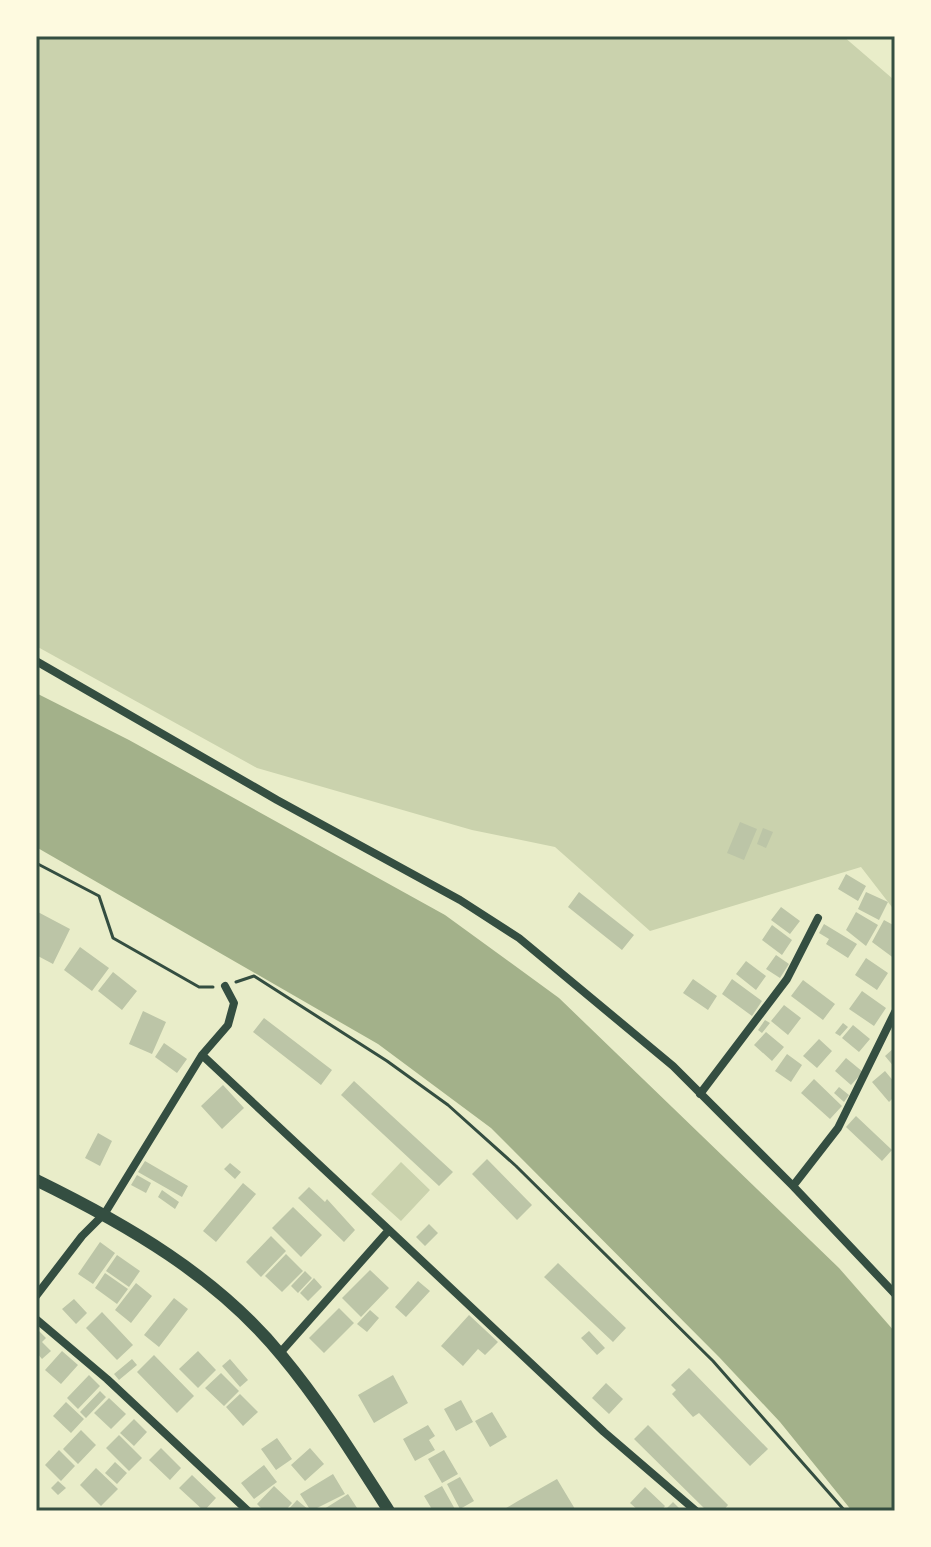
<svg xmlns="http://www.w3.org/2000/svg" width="931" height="1547" viewBox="0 0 931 1547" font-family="Manrope,sans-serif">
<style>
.green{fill:#cad2ad}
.water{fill:#a3b18a}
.building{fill:#bcc5a7}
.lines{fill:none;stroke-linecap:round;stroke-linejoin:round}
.path{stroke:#344e41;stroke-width:3}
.minor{stroke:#344e41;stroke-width:8}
.trunk{stroke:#344e41;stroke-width:12}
.neatline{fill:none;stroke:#344e41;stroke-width:3}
</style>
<rect width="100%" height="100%" fill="#e9edc9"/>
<path class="green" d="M 36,36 L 843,36 L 893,79 L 895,911 L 861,867 L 650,931 L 555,847 L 472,830 L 257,768 L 36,646 Z
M 401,1162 L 430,1190 L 401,1221 L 371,1194 Z"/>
<path class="water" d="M 36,693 L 129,740 L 445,915 L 559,998 L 839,1268 L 895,1332 L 895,1511 L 852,1511 L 780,1422 L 719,1357 L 491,1128 L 378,1044 L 36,847 Z"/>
<path class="building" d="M 740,822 L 757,829 L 744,860 L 727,853 Z
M 763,828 L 773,832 L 766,848 L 757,844 Z
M 846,874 L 866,886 L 858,901 L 838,889 Z
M 579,892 L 634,935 L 622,950 L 568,907 Z
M 866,892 L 888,902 L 879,920 L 858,909 Z
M 781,907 L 800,921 L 790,934 L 771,920 Z
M 36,911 L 70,929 L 53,964 L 36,955 Z
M 856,912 L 878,925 L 866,946 L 846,930 Z
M 884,920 L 895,926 L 895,959 L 872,942 Z
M 824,924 L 857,944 L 848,958 L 826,944 L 829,939 L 819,933 Z
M 772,925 L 792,940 L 782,955 L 762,940 Z
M 80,947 L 109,968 L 92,991 L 64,970 Z
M 776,955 L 789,964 L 780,978 L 766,969 Z
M 866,958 L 888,973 L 877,990 L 855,975 Z
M 746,961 L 766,976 L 756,990 L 736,974 Z
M 113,972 L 137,991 L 122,1010 L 98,991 Z
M 693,979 L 717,996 L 708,1010 L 683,993 Z
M 732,979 L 762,1001 L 752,1016 L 722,994 Z
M 803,980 L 835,1004 L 823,1020 L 791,996 Z
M 862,991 L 886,1008 L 874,1026 L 849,1009 Z
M 784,1005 L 801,1018 L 788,1035 L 771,1021 Z
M 143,1011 L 166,1022 L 152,1054 L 129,1044 Z
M 264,1018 L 332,1070 L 321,1085 L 253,1032 Z
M 765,1020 L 770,1023 L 762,1033 L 758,1030 Z
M 843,1023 L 848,1027 L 840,1036 L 835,1033 Z
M 853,1025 L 870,1039 L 859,1052 L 842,1038 Z
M 766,1032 L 784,1047 L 772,1061 L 754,1045 Z
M 819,1039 L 832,1051 L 817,1068 L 803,1056 Z
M 164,1043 L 187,1059 L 177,1073 L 155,1057 Z
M 895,1047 L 895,1068 L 885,1056 Z
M 787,1054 L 802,1065 L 791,1082 L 775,1071 Z
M 846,1058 L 863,1072 L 851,1085 L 835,1071 Z
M 885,1071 L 895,1083 L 895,1096 L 889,1102 L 872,1082 Z
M 814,1079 L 842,1106 L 830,1119 L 801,1093 Z
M 354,1081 L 453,1172 L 439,1186 L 341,1095 Z
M 223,1085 L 244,1108 L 222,1129 L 201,1106 Z
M 839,1087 L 849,1095 L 844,1102 L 834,1093 Z
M 856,1116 L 892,1150 L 882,1161 L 846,1127 Z
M 98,1133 L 112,1141 L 100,1166 L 85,1158 Z
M 487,1159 L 532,1205 L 517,1220 L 472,1174 Z
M 145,1161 L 188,1186 L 182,1197 L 138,1172 Z
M 230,1163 L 241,1172 L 235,1179 L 224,1169 Z
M 137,1175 L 151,1183 L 146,1193 L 131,1185 Z
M 243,1183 L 256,1194 L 216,1242 L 203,1231 Z
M 309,1187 L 325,1202 L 327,1199 L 355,1230 L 344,1242 L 298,1198 Z
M 162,1190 L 179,1202 L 175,1209 L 158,1197 Z
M 293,1207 L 322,1235 L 301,1257 L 272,1228 Z
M 429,1224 L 438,1233 L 425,1246 L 416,1237 Z
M 271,1236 L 286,1251 L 261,1277 L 246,1262 Z
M 100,1242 L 115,1253 L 93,1284 L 78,1274 Z
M 286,1254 L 303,1271 L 282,1292 L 265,1276 Z
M 117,1255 L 140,1271 L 129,1287 L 106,1271 Z
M 558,1263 L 626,1328 L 613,1342 L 544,1277 Z
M 370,1270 L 389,1288 L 361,1317 L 342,1298 Z
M 305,1271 L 312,1278 L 298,1293 L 291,1286 Z
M 105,1273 L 128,1289 L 117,1304 L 95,1288 Z
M 314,1278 L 322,1287 L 308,1301 L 300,1293 Z
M 418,1281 L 430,1291 L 406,1317 L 395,1307 Z
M 136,1283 L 152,1296 L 131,1323 L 115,1310 Z
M 174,1298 L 188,1309 L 159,1347 L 144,1335 Z
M 74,1299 L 87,1313 L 76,1324 L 62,1309 Z
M 339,1308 L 354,1323 L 324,1353 L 309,1338 Z
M 370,1310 L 379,1318 L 367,1332 L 357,1324 Z
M 102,1312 L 133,1345 L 117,1360 L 86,1328 Z
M 469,1315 L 498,1342 L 485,1355 L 478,1349 L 463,1366 L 441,1346 Z
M 36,1328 L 46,1338 L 42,1342 L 51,1351 L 42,1359 L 36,1352 Z
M 589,1331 L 605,1348 L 597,1355 L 581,1338 Z
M 62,1351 L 78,1365 L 61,1384 L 45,1370 Z
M 198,1351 L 216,1370 L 198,1388 L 179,1369 Z
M 154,1355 L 194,1396 L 177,1413 L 137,1372 Z
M 132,1359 L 137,1365 L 119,1380 L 114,1374 Z
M 230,1359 L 248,1380 L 240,1387 L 222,1366 Z
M 689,1368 L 768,1449 L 750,1466 L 699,1413 L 693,1417 L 672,1394 L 676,1390 L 671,1385 Z
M 221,1373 L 239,1391 L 224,1406 L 205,1388 Z
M 89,1375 L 100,1386 L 78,1409 L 67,1398 Z
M 393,1375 L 408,1403 L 374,1423 L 358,1395 Z
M 606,1383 L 623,1399 L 609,1414 L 592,1398 Z
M 100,1391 L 106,1397 L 86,1418 L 80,1412 Z
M 240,1394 L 258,1412 L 243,1426 L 226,1407 Z
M 109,1398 L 126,1414 L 111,1429 L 94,1413 Z
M 461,1400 L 473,1422 L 456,1431 L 444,1409 Z
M 66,1402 L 84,1419 L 71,1433 L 53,1416 Z
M 492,1412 L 507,1437 L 490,1447 L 475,1421 Z
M 134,1419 L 147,1432 L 134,1446 L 120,1433 Z
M 428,1425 L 435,1436 L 429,1440 L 435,1450 L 415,1461 L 403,1439 Z
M 648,1425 L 728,1505 L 723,1511 L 707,1511 L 634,1439 Z
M 81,1430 L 96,1445 L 78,1464 L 63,1449 Z
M 119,1435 L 142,1458 L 129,1471 L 106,1448 Z
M 277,1438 L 292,1459 L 276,1470 L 261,1449 Z
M 161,1448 L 181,1468 L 170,1480 L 149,1460 Z
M 310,1448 L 324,1464 L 305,1481 L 291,1465 Z
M 59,1450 L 75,1466 L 61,1481 L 45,1465 Z
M 444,1450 L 458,1474 L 442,1483 L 428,1459 Z
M 115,1462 L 127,1473 L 117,1484 L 105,1473 Z
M 264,1465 L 277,1482 L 254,1499 L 241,1483 Z
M 96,1468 L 118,1489 L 101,1506 L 80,1485 Z
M 333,1474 L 345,1494 L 311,1511 L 300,1494 Z
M 192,1475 L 216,1498 L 204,1511 L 179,1488 Z
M 460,1477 L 474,1501 L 460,1509 L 447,1484 Z
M 557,1479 L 575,1509 L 501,1511 L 518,1501 Z
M 58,1481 L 66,1488 L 58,1495 L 51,1488 Z
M 274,1486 L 292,1503 L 285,1511 L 264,1511 L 257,1504 Z
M 442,1486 L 456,1511 L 433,1511 L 424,1496 Z
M 645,1487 L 665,1506 L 661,1511 L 639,1511 L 630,1503 Z
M 348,1494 L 359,1511 L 321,1511 Z
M 297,1500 L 310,1511 L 287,1511 Z
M 673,1502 L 682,1511 L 664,1511 Z"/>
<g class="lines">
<path class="path" d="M 36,863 L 99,896 L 113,938 L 199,987 L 213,987
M 236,982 L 254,976 L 387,1061 L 448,1105 L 516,1166 L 713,1361 L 845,1511"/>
<path class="minor" d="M 36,661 L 277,800 L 460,900 L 519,938 L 673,1066 L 793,1186 L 895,1294
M 202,1055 L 389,1230
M 700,1094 L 787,979 L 818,918
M 793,1186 L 838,1128 L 895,1012
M 36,1296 L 82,1236 L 105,1213 L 202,1055 L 228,1025 L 234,1003 L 225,986
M 36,1319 L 107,1379 L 248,1511
M 280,1353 L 389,1230 L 604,1432 L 696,1511"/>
<path class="trunk" d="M 36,1180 C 126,1224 217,1276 282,1356 C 322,1404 355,1458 389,1511"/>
</g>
<rect width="931" height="1547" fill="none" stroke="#fefae0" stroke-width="76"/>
<rect x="38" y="38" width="855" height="1471" class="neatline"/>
</svg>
